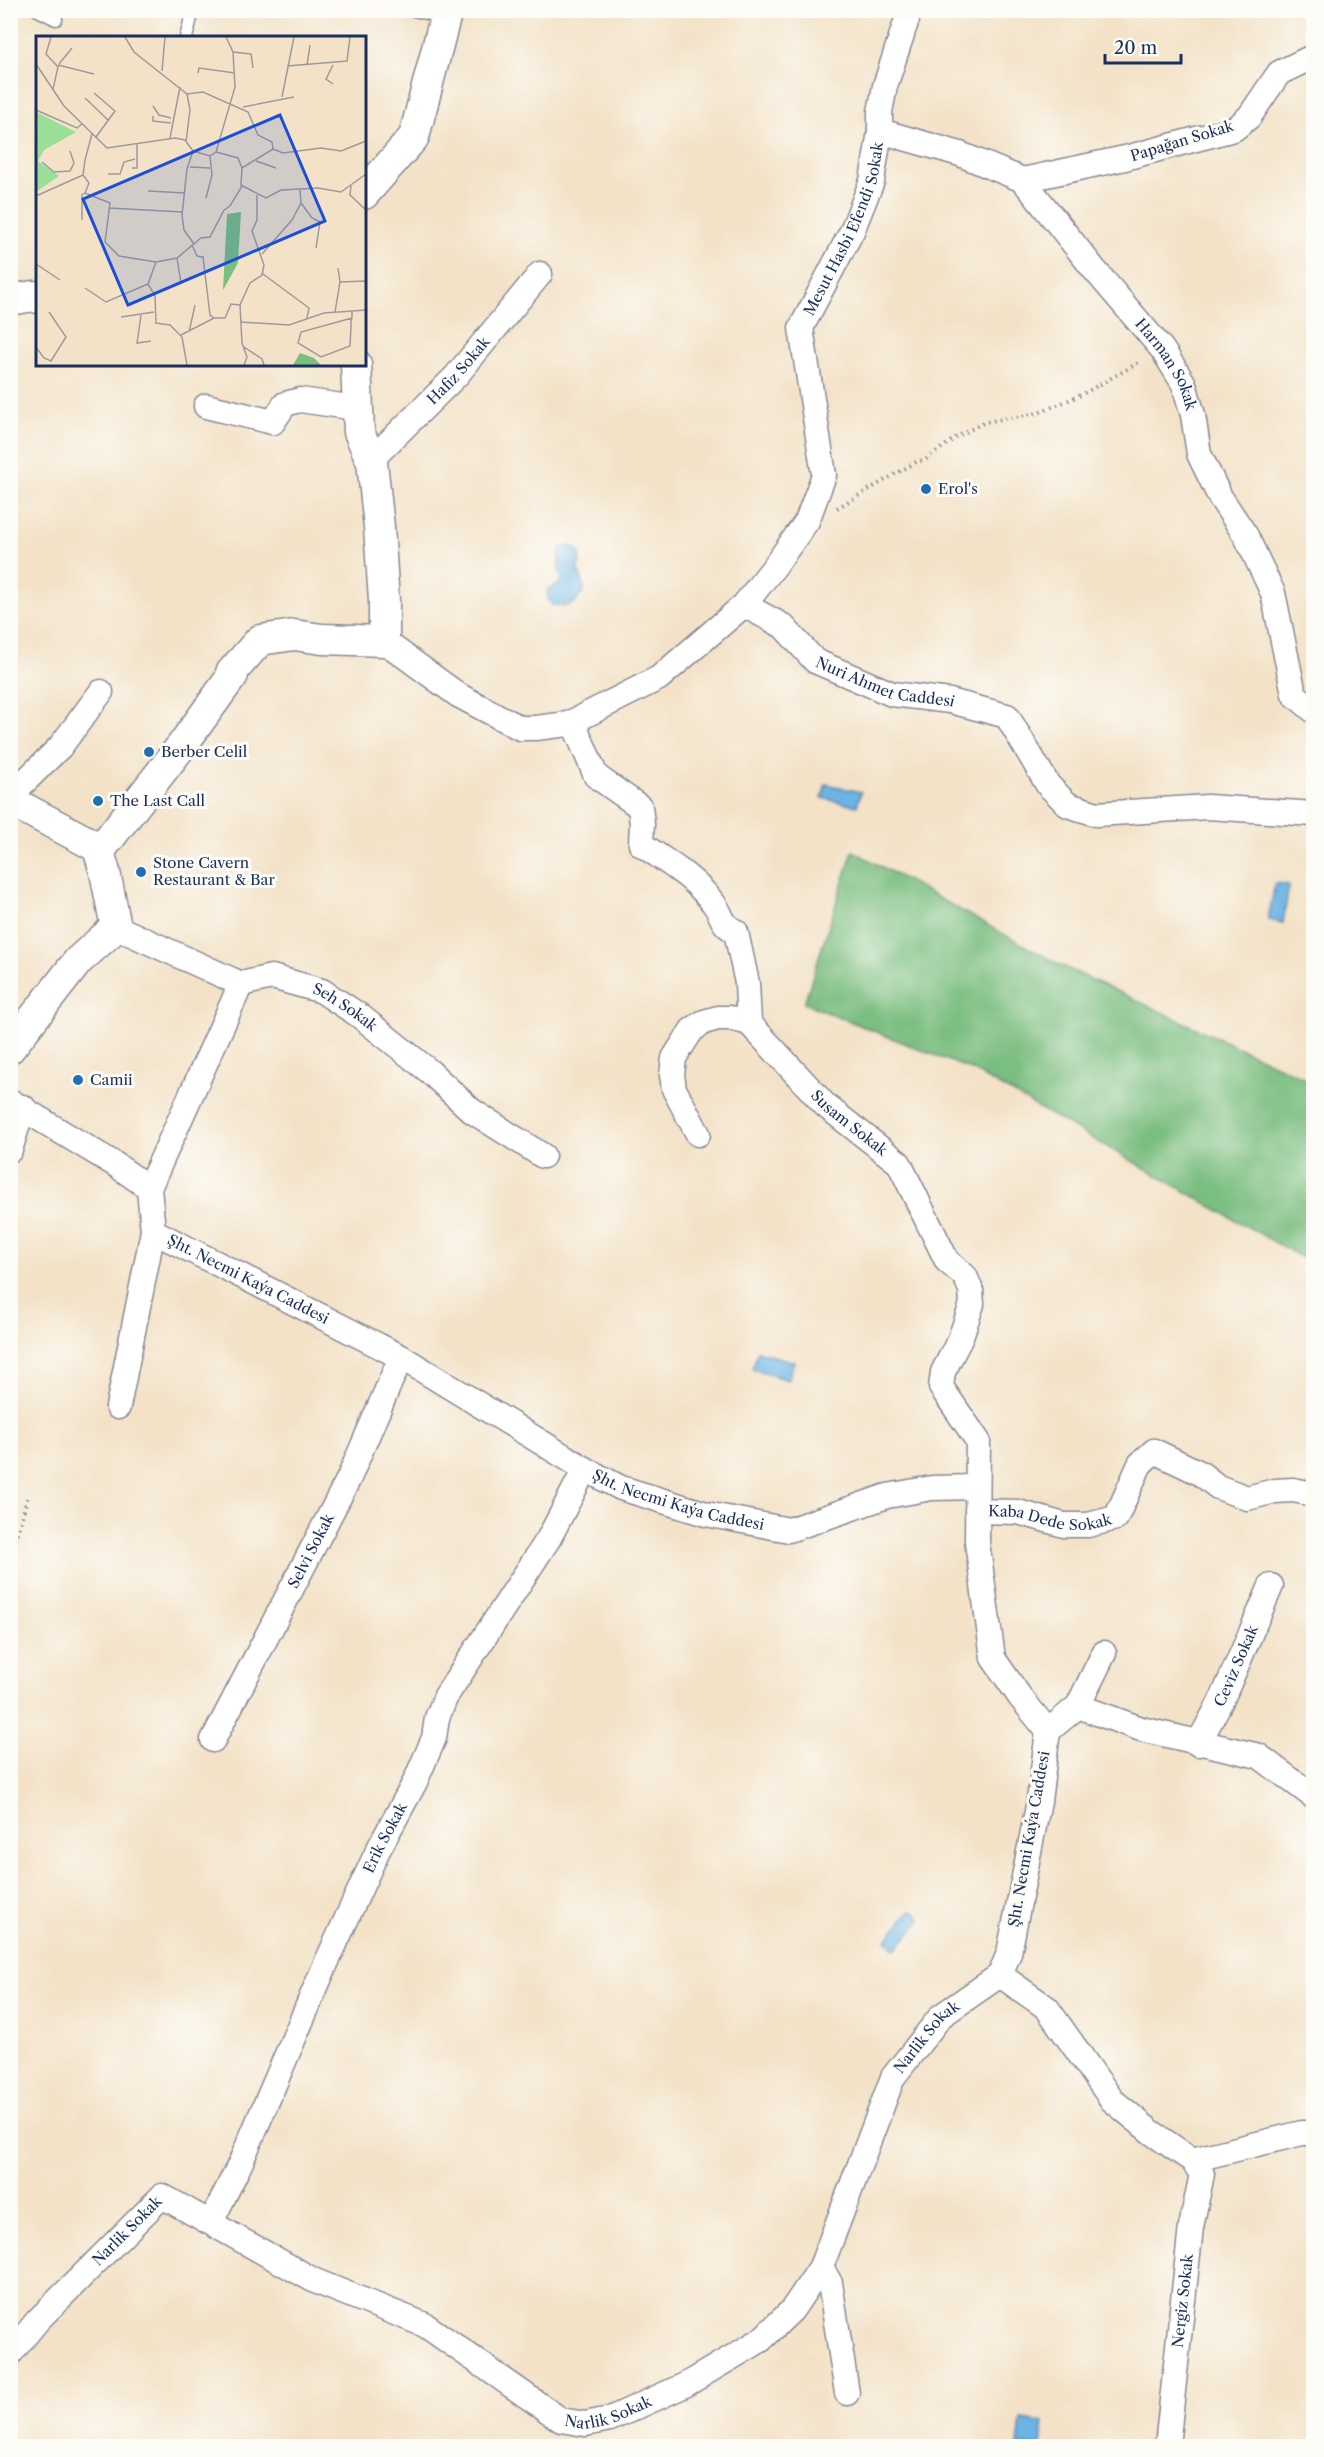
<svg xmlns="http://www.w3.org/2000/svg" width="1324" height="2457" viewBox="0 0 1324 2457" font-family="'Libre Caslon Text',serif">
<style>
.forest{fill:#7abe80;stroke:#4a766f;stroke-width:1.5}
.water{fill:#6cb4e3;stroke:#4472a0;stroke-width:1.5}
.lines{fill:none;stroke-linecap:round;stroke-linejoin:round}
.service-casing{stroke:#878892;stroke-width:15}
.minor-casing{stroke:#878892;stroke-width:27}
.tertiary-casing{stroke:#878892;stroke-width:33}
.path{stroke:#878892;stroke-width:4;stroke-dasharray:1.5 4.5;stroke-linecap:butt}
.service{stroke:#fff;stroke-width:12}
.minor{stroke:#fff;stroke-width:24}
.tertiary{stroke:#fff;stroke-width:30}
.poi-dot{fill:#1f6fb2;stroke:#fdfcf7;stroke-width:2}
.labels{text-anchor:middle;stroke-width:6;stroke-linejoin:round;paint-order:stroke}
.street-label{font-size:15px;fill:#1b2f5e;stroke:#fdfcf7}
.poi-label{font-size:15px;fill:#1b2f5e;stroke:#fdfcf7;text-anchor:start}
.inset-road{fill:none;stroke:#9d9a9d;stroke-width:1.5}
.view{fill:#1d4ed8;fill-opacity:0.15;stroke:#1d4ed8;stroke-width:3}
.inset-edge{fill:none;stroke:#1b2f5e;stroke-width:3}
</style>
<rect width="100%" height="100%" fill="#fdfcf7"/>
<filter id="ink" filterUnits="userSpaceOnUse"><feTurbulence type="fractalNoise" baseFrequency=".0167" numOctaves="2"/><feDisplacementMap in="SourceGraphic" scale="12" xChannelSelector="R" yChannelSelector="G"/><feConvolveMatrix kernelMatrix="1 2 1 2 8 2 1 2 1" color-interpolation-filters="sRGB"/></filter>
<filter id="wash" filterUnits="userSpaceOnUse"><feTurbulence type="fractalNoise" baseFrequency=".008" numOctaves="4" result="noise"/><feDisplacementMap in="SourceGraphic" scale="24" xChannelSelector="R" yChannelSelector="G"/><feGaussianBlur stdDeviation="1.35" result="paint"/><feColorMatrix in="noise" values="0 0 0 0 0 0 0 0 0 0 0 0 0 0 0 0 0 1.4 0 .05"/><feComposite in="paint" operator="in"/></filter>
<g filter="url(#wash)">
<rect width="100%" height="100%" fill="#f3e2c7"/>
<path class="forest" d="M 853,851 L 1060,965 L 1313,1082 L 1313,1264 L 972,1070 L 804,1003 Z"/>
<path class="water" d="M 569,546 L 578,549 L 581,556 L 578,570 L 585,588 L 576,602 L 567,606 L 552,605 L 548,599 L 547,590 L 559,584 L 562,578 C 557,567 558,559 561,548 Z
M 826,784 L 861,792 L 857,806 L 822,798 Z
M 1275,883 L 1289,885 L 1283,923 L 1268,920 Z
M 758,1351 L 794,1362 L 788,1380 L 752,1369 Z
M 910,1911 L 917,1913 L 921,1920 L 896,1949 L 886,1940 Z
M 1021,2419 L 1044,2422 L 1041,2446 L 1018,2446 Z"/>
</g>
<g filter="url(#ink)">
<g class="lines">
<defs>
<path id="service" d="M 38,10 L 56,19
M 414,10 L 445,18
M 186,38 L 193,10"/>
<g id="minor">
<path id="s1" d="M 880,131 L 960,154 L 1023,180 L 1093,268 L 1162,349 L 1184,384 L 1193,415 L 1199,454 L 1220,497 L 1246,536 L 1273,593 L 1294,694 L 1314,711"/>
<path d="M 1023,180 L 1125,158 L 1234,129 L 1249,117 L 1279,73 L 1308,59 L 1314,63"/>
<path d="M 206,406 L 273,422 L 285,404 L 300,400 L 356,408"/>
<path id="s2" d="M 372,462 L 379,452 L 456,376 L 540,274"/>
<path id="s3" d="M 744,605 L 783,626 L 815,661 L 892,694 L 950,701 L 1007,716 L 1048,785 L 1068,805 L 1097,814 L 1208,807 L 1314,814"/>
<path id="s4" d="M 384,641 L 458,695 L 520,728 L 536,728 L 568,724 L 659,678 L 744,605 L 774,567 L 807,521 L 824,475 L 801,328 L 852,231 L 872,181 L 880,131 L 880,112 L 885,86 L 910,10"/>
<path d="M 573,722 L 596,776 L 640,807 L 642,824 L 641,844 C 667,862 695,878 714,904 C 725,918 718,921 736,932 L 747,983 L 749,1023"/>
<path d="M 10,796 L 60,747 L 101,692"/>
<path id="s5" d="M 116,927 L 241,984 L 272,977 L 322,991 L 360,1016 L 429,1071 L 472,1111 L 543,1156"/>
<path id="s6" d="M 10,1101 L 116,1165 L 149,1188 L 153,1231 L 401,1357 L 585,1469 L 621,1488 L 706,1514 L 789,1530 L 887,1496 L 932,1488 L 976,1487"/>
<path id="s7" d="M 698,1134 L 674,1089 L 672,1075 L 674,1058 L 692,1030 L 704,1022 L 718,1018 L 730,1018 L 749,1023 L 826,1106 L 899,1163 L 947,1261 L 965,1276 L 971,1290 L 972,1304 L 960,1339 L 943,1372 L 941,1387 L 978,1441 L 977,1542 L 993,1658 L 1020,1697 L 1048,1731 L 1039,1801 L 1009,1953 L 1000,1975"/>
<path d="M 10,1150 L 23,1107"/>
<path d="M 149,1188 L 241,984"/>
<path d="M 118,1407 L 153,1231"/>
<path id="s8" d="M 977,1511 L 1018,1512 L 1064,1525 L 1088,1525 L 1116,1518 L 1140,1464 L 1154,1451 L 1200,1473 L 1218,1487 L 1247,1498 L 1275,1491 L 1293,1490 L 1314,1494"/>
<path d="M 1078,1706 L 1104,1653"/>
<path d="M 1048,1731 L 1078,1706 L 1141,1729 L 1259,1756 L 1314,1797"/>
<path id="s9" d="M 213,1740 L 349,1478 L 401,1357"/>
<path id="s10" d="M 1198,1744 L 1223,1697 L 1271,1586"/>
<path d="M 1000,1975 L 1047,2008 L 1112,2100 L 1151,2132 L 1192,2160 L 1302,2133 L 1314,2133"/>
<path id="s11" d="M 211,2222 L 240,2164 L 324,1968 L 378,1850 L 415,1782 L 434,1738 L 437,1718 L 446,1696 L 549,1538 L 585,1469"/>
<path d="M 821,2267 L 830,2283 L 847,2393"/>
<path id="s12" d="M 10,2354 L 38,2320 L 162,2196 L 315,2281 L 425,2325 L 561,2420 L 585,2424 L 610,2419 L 685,2385 L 761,2340 L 792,2310 L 821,2267 L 893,2077 L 941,2016 L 1000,1975"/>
<path id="s13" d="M 1167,2446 L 1191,2227 L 1202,2174 L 1192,2160"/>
</g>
<path id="tertiary" d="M 364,194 L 414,137 L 447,10
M 10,300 L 33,296 L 38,298
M 10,797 L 22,807 L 101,849
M 101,849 L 183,744 L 233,675 L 231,673 L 260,640 L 294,635 L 322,639 L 384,641 L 384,601 L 379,527 L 372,462 L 359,432 L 356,364
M 10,1048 L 78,961 L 116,927 L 105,872 L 100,855 L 101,849"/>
</defs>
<use href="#service" class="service-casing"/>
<use href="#minor" class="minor-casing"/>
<use href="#tertiary" class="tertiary-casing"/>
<path class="path" d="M 837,508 L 918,461 L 925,460 L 958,436 L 985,422 L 1038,413 L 1081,395 L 1140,362
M 10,1557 L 28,1496"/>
<use href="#service" class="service"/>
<use href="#minor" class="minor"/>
<use href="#tertiary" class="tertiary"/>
</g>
</g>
<g class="poi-dot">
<circle cx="926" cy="489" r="6"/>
<circle cx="149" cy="752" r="6"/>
<circle cx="98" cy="801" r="6"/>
<circle cx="141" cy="872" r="6"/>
<circle cx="78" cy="1080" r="6"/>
</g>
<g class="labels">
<g class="street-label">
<text transform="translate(1182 141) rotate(-17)" y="5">Papağan Sokak</text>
<text dy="5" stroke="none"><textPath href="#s4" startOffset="836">Mesut Hasbi Efendi Sokak</textPath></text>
<text dy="5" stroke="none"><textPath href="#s1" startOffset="386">Harman Sokak</textPath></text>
<text dy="5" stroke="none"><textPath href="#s2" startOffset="126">Hafiz Sokak</textPath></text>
<text dy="5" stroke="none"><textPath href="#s3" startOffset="166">Nuri Ahmet Caddesi</textPath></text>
<text dy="5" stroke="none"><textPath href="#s5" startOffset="249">Seh Sokak</textPath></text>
<text dy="5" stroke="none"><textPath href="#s7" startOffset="318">Susam Sokak</textPath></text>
<text dy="5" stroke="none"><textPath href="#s6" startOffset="314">Şht. Necmi Kaýa Caddesi</textPath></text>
<text dy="5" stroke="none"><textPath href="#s6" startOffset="800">Şht. Necmi Kaýa Caddesi</textPath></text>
<text dy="5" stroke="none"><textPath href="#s8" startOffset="74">Kaba Dede Sokak</textPath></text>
<text dy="5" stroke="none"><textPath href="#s9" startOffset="213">Selvi Sokak</textPath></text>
<text dy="5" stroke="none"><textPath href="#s10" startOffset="87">Ceviz Sokak</textPath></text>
<text dy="5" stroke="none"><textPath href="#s11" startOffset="422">Erik Sokak</textPath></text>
<text transform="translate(1029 1839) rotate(-80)" y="5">Şht. Necmi Kaýa Caddesi</text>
<text dy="5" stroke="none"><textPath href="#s12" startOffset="1250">Narlik Sokak</textPath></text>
<text dy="5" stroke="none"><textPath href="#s12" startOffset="170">Narlik Sokak</textPath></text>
<text dy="5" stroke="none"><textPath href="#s13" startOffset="146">Nergiz Sokak</textPath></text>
<text dy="5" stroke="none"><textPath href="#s12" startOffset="728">Narlik Sokak</textPath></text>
</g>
<g class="poi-label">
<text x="938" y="494">Erol's</text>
<text x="161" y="757">Berber Celil</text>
<text x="110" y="806">The Last Call</text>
<text x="153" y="868">Stone Cavern<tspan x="153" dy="17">Restaurant &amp; Bar</tspan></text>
<text x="90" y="1085">Camii</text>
</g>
</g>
<g transform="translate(36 36)">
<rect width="330" height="330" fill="#f3e2c7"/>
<path d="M 0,76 L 40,96 L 8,114 L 2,125 L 23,140 L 0,156 Z" fill="#99df98"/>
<path d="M 205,176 L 202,227 L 187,254 L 191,178 ZM 264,317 L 278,322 L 285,329 L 257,329 Z" fill="#7abe80"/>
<path class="inset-road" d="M 15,1 L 10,18 L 22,31 L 17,53M 89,1 L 98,16 L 151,58 L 167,56 L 212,76 L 222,99 L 236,106 L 237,113 L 206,132M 197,16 L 215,18 L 217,32M 0,28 L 28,70 L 71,112 L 139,102 L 149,104 L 157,115M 23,28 L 36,12M 22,29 L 58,38M 271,29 L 274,9M 297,29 L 290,43 L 297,48M 251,30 L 311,25 L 314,1M 126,35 L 129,1M 162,37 L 163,32 L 199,37M 58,57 L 79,75 L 60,101M 246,61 L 258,1M 49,62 L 72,84M 117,70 L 123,79 L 135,82M 207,71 L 258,61M 0,74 L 41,92 L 46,88M 117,80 L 117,85 L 135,87M 56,98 L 49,124 L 47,139 L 53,147 L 49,157 L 74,167 L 69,206 L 83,220 L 120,226 L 141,222 L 165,202 L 174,201 L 188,174M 134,102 L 144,51M 150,106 L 154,74 L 151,58M 237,113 L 247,117 L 285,112 L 305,115 L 330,105M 157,115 L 151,133 L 146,179 L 148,194 L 158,208M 157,115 L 174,120 L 180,116M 180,116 L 199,51 L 197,16 L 190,1M 180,116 L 202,122 L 206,132M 220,125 L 240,132M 6,126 L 18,136 L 34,135 L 38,127 L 34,115M 154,131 L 174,132M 96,132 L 101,132 L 101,108M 206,132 L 205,149 L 230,162 L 245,154 L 282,152 L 305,156 L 330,138M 72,138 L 84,138 L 88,126 L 99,123M 315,150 L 314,159 L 330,174M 112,155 L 149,157M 0,160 L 47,139M 170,162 L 176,139 L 174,120M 265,167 L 276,182 L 284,186 L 280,212M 73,172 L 146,176M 188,174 L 194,170 L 206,150M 46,184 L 46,159 L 49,157M 156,209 L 161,220 L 167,221 L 174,279 L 178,282M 226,218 L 256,184 L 265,167 L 264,154M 141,222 L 145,247M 120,226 L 112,248 L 119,260 L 120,287 L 134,289 L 146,301 L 151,329M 0,228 L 24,244M 227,238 L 273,272 L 271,282M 304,246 L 330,245M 49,252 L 70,266 L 112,248M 299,276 L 304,246 L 302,232M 105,279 L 101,307 L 115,305M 85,281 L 118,276M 316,282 L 265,296 L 262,307 L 285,321 L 314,310 L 315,291 L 315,285 L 316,282 L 316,276M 204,286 L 253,289 L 288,277 L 330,274M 153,296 L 159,269M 145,299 L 178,282 L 189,282 L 195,268 L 204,269M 0,311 L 8,322 L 15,325 L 30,301 L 13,276M 208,311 L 226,323 L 228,329M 208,329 L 211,321 L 206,307 L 204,269 L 214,247 L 226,239 L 228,229 L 216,195 L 221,184 L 221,159"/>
<path class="view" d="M 244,79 L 289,185 L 92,269 L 47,163 Z"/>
<rect width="330" height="330" class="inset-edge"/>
</g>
<rect width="1324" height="2457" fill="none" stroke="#fdfcf7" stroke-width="36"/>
<path d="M1105 54v9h76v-9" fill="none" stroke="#1b2f5e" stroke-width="3"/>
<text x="1114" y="54" font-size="18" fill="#1b2f5e" stroke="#fdfcf7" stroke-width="4.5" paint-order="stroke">20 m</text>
</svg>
